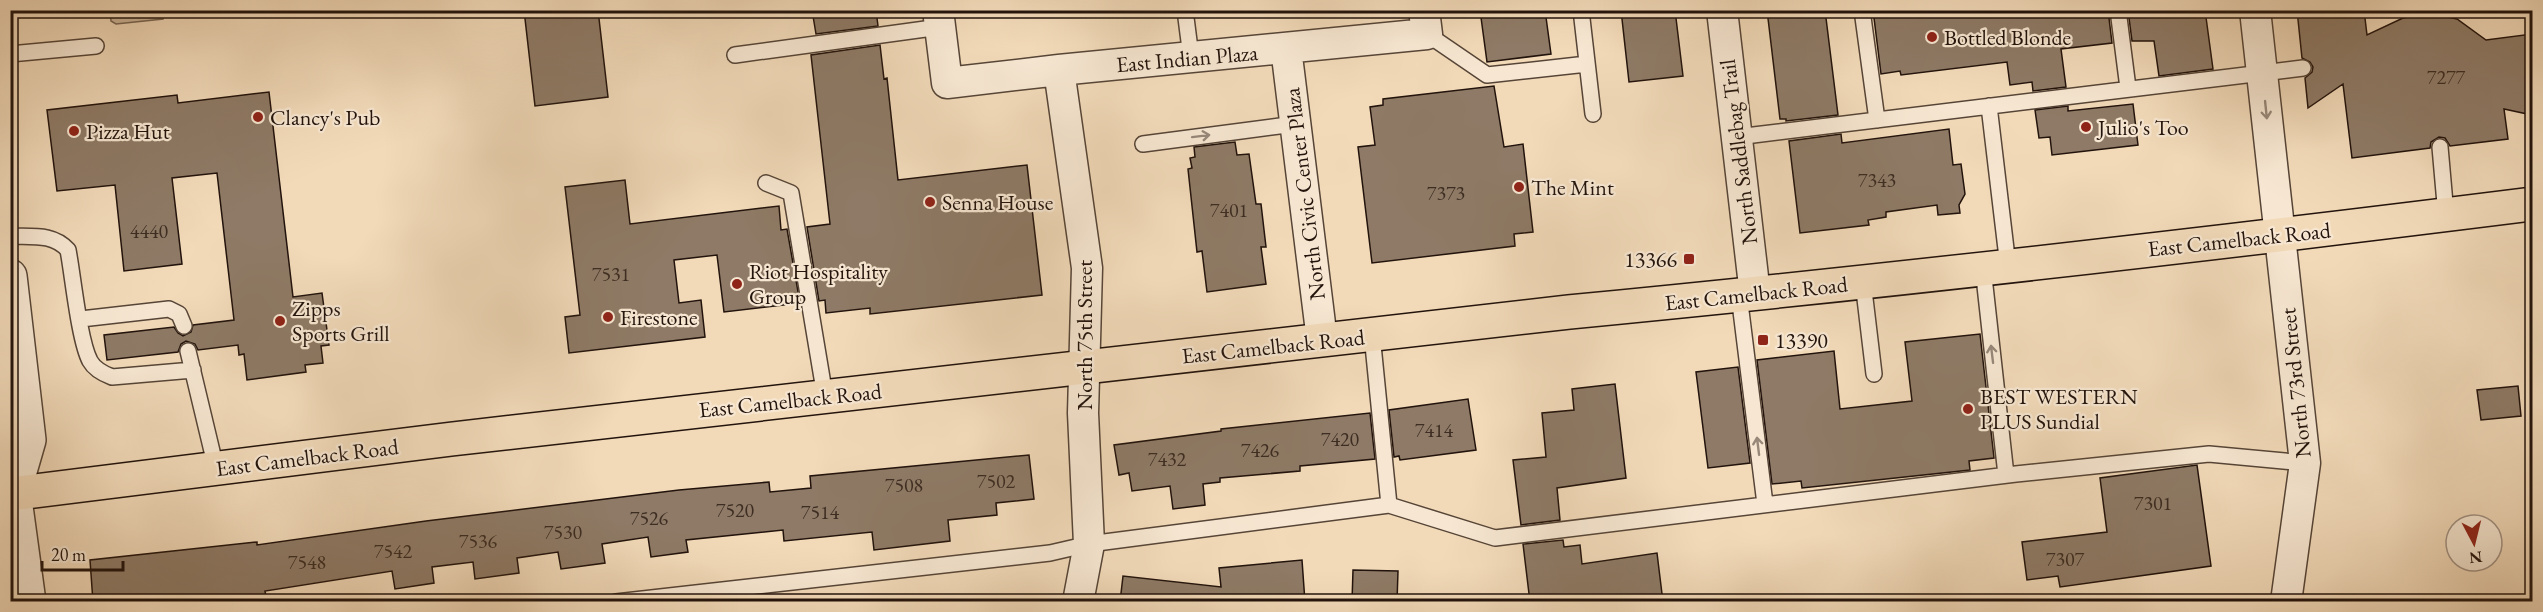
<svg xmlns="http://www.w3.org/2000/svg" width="2543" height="612" viewBox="0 0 2543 612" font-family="'EB Garamond',serif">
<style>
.green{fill:#cfb89c;stroke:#786654;stroke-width:1.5}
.building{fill:#8e7a66;stroke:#22130c;stroke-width:1.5}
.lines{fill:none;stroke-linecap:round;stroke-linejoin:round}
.service-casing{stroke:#564537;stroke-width:18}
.minor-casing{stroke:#564537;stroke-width:33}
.tertiary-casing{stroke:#564537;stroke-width:36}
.primary-casing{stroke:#22130c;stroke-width:36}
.service{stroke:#f7e7d2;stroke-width:15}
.minor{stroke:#f7e7d2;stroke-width:30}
.tertiary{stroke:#f7e7d2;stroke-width:33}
.primary{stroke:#f2dab9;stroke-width:33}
.oneway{stroke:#978879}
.poi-dot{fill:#8f2418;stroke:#f7e7d2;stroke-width:2}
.labels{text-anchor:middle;stroke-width:4.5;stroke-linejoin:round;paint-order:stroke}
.number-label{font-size:20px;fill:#3d2d22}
.poi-label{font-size:22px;fill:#22130c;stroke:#f7e7d2;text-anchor:start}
.street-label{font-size:22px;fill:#22130c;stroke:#f7e7d2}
</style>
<rect width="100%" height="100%" fill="#f2dab9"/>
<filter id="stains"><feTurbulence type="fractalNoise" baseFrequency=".00333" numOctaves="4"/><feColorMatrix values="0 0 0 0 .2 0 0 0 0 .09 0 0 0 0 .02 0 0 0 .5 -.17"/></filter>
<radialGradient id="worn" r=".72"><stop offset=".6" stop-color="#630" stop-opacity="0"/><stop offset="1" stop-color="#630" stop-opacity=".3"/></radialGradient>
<path class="green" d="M 110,11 L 163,11 L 163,19 L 116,24 L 111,21 Z"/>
<path class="building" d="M 524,10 L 598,10 L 608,97 L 535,106 Z
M 812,10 L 876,10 L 878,26 L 816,34 Z
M 1480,10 L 1545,10 L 1551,54 L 1487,62 Z
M 1621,10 L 1675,10 L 1683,76 L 1629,82 Z
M 1767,10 L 1825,10 L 1838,115 L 1786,121 L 1786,119 L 1780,119 Z
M 1873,10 L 2108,10 L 2112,43 L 2061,49 L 2066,87 L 2033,91 L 2032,82 L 2010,85 L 2007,62 L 1901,75 L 1900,71 L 1881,74 Z
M 2128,10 L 2205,10 L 2213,69 L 2159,76 L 2154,41 L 2132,41 Z
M 2297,10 L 2364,10 L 2367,35 L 2403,18 L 2430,13 L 2457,19 L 2486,40 L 2532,34 L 2532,115 L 2504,109 L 2508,139 L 2450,146 L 2445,138 L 2439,137 L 2431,142 L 2430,148 L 2352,158 L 2343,84 L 2308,108 L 2305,78 L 2312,72 L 2313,67 L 2310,62 L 2302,58 Z
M 880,45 L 884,79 L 887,78 L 898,180 L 1027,165 L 1042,295 L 870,314 L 870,308 L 826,313 L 825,300 L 819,301 L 807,227 L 830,224 L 811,55 Z
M 1494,86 L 1504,147 L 1523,144 L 1533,232 L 1514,234 L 1515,246 L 1372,263 L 1358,147 L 1375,145 L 1370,107 L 1383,105 L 1383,99 Z
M 269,92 L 293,297 L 322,293 L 329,345 L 321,346 L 323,363 L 305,365 L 306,372 L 247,380 L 244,354 L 239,355 L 238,345 L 198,350 L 195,344 L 186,341 L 181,344 L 178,352 L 107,360 L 104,335 L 174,327 L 178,333 L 183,336 L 191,332 L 193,325 L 234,320 L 217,173 L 172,178 L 182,264 L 124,271 L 115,185 L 57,191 L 47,110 L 177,95 L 178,103 Z
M 2133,104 L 2138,145 L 2052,155 L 2050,137 L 2039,138 L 2035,110 L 2068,106 L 2068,111 Z
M 1949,129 L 1953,165 L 1961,164 L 1965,194 L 1959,205 L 1960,213 L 1938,215 L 1937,205 L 1886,212 L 1886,217 L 1868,220 L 1869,225 L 1800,233 L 1789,141 L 1841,134 L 1842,143 Z
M 1235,142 L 1237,155 L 1249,154 L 1256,204 L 1261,204 L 1266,247 L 1261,247 L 1266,284 L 1207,292 L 1202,251 L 1197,252 L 1188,169 L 1192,168 L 1190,158 L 1195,157 L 1194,147 Z
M 625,180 L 630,224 L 779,206 L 781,230 L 787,229 L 800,303 L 724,312 L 717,255 L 674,260 L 679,303 L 701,300 L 705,337 L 569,353 L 565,317 L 580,315 L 565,187 Z
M 1980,334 L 1994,458 L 1969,461 L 1970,470 L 1802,488 L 1801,481 L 1772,484 L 1757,360 L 1834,351 L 1840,409 L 1912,401 L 1905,342 Z
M 1738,367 L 1750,463 L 1708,468 L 1696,372 Z
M 1615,384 L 1626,478 L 1557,488 L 1560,520 L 1521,525 L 1513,460 L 1546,457 L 1542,413 L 1574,410 L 1572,389 Z
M 2518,386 L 2521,416 L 2481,420 L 2477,390 Z
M 1468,399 L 1476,450 L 1400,460 L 1399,456 L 1394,457 L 1389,410 Z
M 1370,413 L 1375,459 L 1300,466 L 1300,471 L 1220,478 L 1220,482 L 1203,484 L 1205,505 L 1173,509 L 1170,486 L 1132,491 L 1129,473 L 1119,475 L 1114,445 L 1221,431 L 1221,429 Z
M 1029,455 L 1034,499 L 996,503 L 997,515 L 948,520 L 950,541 L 874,550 L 872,532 L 784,541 L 783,530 L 686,540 L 688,552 L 651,557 L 648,537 L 602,544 L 605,563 L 561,569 L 558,552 L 517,558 L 519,573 L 475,579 L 473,562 L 432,567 L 434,583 L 395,589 L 392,571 L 265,591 L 267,602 L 93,602 L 90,560 L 257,542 L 257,545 L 426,521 L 679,490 L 769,482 L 770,492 L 811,488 L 810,476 Z
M 2197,465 L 2211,566 L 2060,587 L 2058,576 L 2027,580 L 2022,542 L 2107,532 L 2100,478 Z
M 1563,540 L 1564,547 L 1580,545 L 1582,564 L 1657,553 L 1663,602 L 1530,602 L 1523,544 Z
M 1302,560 L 1305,602 L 1222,602 L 1222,598 L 1222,602 L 1120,602 L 1123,576 L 1221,587 L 1219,568 Z
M 1353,570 L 1398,571 L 1397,602 L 1352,602 Z"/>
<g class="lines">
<defs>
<path id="service" d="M 1185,10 L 1191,57
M 1581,10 L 1593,114
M 1862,10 L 1877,120
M 2118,10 L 2128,88
M 1427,34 L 1487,75 L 1587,64
M 10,54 L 96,46
M 735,55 L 940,27
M 1989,106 L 2008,266
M 1737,137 L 2303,68
M 1143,144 L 1295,124
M 2440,147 L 2446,215
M 766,183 L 791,193 L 825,396
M 10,236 C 32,237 53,233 68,250 C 73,276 79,340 90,361 C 95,370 104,374 112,377 L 193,370
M 1983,268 L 2006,475
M 1863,282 L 1874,374
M 1739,295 L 1765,504
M 81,319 L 169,309 L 179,314 L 184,326
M 1372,335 L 1389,505
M 188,351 L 216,468
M 616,602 L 1050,553 L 1089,544 L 1389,505 L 1495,538 L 2016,474 L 2209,454 L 2305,463"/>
<path id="minor" d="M 938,10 L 947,83 L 1059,70 L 1427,34 L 1424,10
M 1722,10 L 1755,294
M 2255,10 L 2305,463 L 2286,602
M 1286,48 L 1322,340
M 1059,70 L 1087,268 L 1083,413 L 1089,544 L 1078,602"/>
<path id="tertiary" d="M 10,276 L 29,440 L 14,492
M 10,486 L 14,492 L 29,602"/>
<path id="primary" d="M 10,494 L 452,439 L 1569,312 C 1891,281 2212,244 2532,204"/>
</defs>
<use href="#service" class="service-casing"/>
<use href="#minor" class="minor-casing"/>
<use href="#tertiary" class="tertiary-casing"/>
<use href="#primary" class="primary-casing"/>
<use href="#service" class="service"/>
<use href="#minor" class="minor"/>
<use href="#tertiary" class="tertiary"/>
<use href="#primary" class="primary"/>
</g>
<defs><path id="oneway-shaft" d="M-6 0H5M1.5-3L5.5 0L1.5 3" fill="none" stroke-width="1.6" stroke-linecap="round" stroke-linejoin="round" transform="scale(1.5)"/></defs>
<g class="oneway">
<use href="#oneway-shaft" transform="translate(2266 110) rotate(84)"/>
<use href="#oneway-shaft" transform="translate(1201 136) rotate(-7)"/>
<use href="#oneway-shaft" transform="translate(1992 354) rotate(-97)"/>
<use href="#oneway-shaft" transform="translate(1758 446) rotate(-97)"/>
</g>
<g class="poi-dot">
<circle cx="1932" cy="37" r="6"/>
<circle cx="258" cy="117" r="6"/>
<circle cx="2086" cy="127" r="6"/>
<circle cx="74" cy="131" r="6"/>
<circle cx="1519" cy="187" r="6"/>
<circle cx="930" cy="202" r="6"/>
<rect x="1683" y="253" width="12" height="12" rx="3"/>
<circle cx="737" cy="284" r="6"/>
<circle cx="608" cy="317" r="6"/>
<circle cx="280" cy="321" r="6"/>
<rect x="1757" y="334" width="12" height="12" rx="3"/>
<circle cx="1968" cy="409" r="6"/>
</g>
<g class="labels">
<g class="number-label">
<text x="2446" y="84">7277</text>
<text x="1877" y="187">7343</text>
<text x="1446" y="200">7373</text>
<text x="1229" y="217">7401</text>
<text x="149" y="238">4440</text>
<text x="611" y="281">7531</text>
<text x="1434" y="437">7414</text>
<text x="1340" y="446">7420</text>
<text x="1260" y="457">7426</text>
<text x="1167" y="466">7432</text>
<text x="996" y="488">7502</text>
<text x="904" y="492">7508</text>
<text x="2153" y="510">7301</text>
<text x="735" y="517">7520</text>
<text x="820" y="519">7514</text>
<text x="649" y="525">7526</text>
<text x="563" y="539">7530</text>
<text x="478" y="548">7536</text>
<text x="393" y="558">7542</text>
<text x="2065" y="566">7307</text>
<text x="307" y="569">7548</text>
</g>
<g class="poi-label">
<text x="1944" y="45">Bottled Blonde</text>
<text x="270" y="125">Clancy's Pub</text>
<text x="2098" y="135">Julio's Too</text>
<text x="86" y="139">Pizza Hut</text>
<text x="1531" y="195">The Mint</text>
<text x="942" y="210">Senna House</text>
<text x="1677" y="267" text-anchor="end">13366</text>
<text x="749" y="279">Riot Hospitality<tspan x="749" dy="25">Group</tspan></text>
<text x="292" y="316">Zipps<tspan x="292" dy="25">Sports Grill</tspan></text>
<text x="620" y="325">Firestone</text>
<text x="1775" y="348">13390</text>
<text x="1980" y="404">BEST WESTERN<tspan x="1980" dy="25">PLUS Sundial</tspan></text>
</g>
<g class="street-label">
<text transform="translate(1187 58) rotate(-5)" y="8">East Indian Plaza</text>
<text transform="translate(1738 152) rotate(-97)" y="8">North Saddlebag Trail</text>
<text transform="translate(1304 194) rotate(-97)" y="8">North Civic Center Plaza</text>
<text transform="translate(2239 239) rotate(-6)" y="8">East Camelback Road</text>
<text transform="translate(1756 293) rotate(-6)" y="8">East Camelback Road</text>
<text transform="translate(1084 335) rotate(-90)" y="8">North 75th Street</text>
<text transform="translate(1273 346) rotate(-6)" y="8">East Camelback Road</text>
<text transform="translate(2295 383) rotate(-96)" y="8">North 73rd Street</text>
<text transform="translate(790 400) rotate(-6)" y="8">East Camelback Road</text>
<text transform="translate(307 457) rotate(-7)" y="8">East Camelback Road</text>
</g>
</g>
<rect width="2543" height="612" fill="none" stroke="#f2dab9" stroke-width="36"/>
<rect x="12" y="12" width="2519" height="588" fill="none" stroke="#22130c" stroke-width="3"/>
<rect x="18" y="18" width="2507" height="576" fill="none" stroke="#22130c" stroke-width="1.5"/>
<g transform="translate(2474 543) rotate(173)"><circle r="28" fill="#f7e7d2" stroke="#a29283" stroke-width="1.5"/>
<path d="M0-4.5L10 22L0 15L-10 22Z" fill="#8f2418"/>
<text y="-9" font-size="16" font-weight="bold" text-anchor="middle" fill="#22130c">N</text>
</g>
<path d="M42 561v9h81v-9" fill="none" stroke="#22130c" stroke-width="3"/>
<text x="51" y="561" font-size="18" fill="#22130c" stroke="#f7e7d2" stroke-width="4.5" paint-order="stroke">20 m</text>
<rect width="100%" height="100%" filter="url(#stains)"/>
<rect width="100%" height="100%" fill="url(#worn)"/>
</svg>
